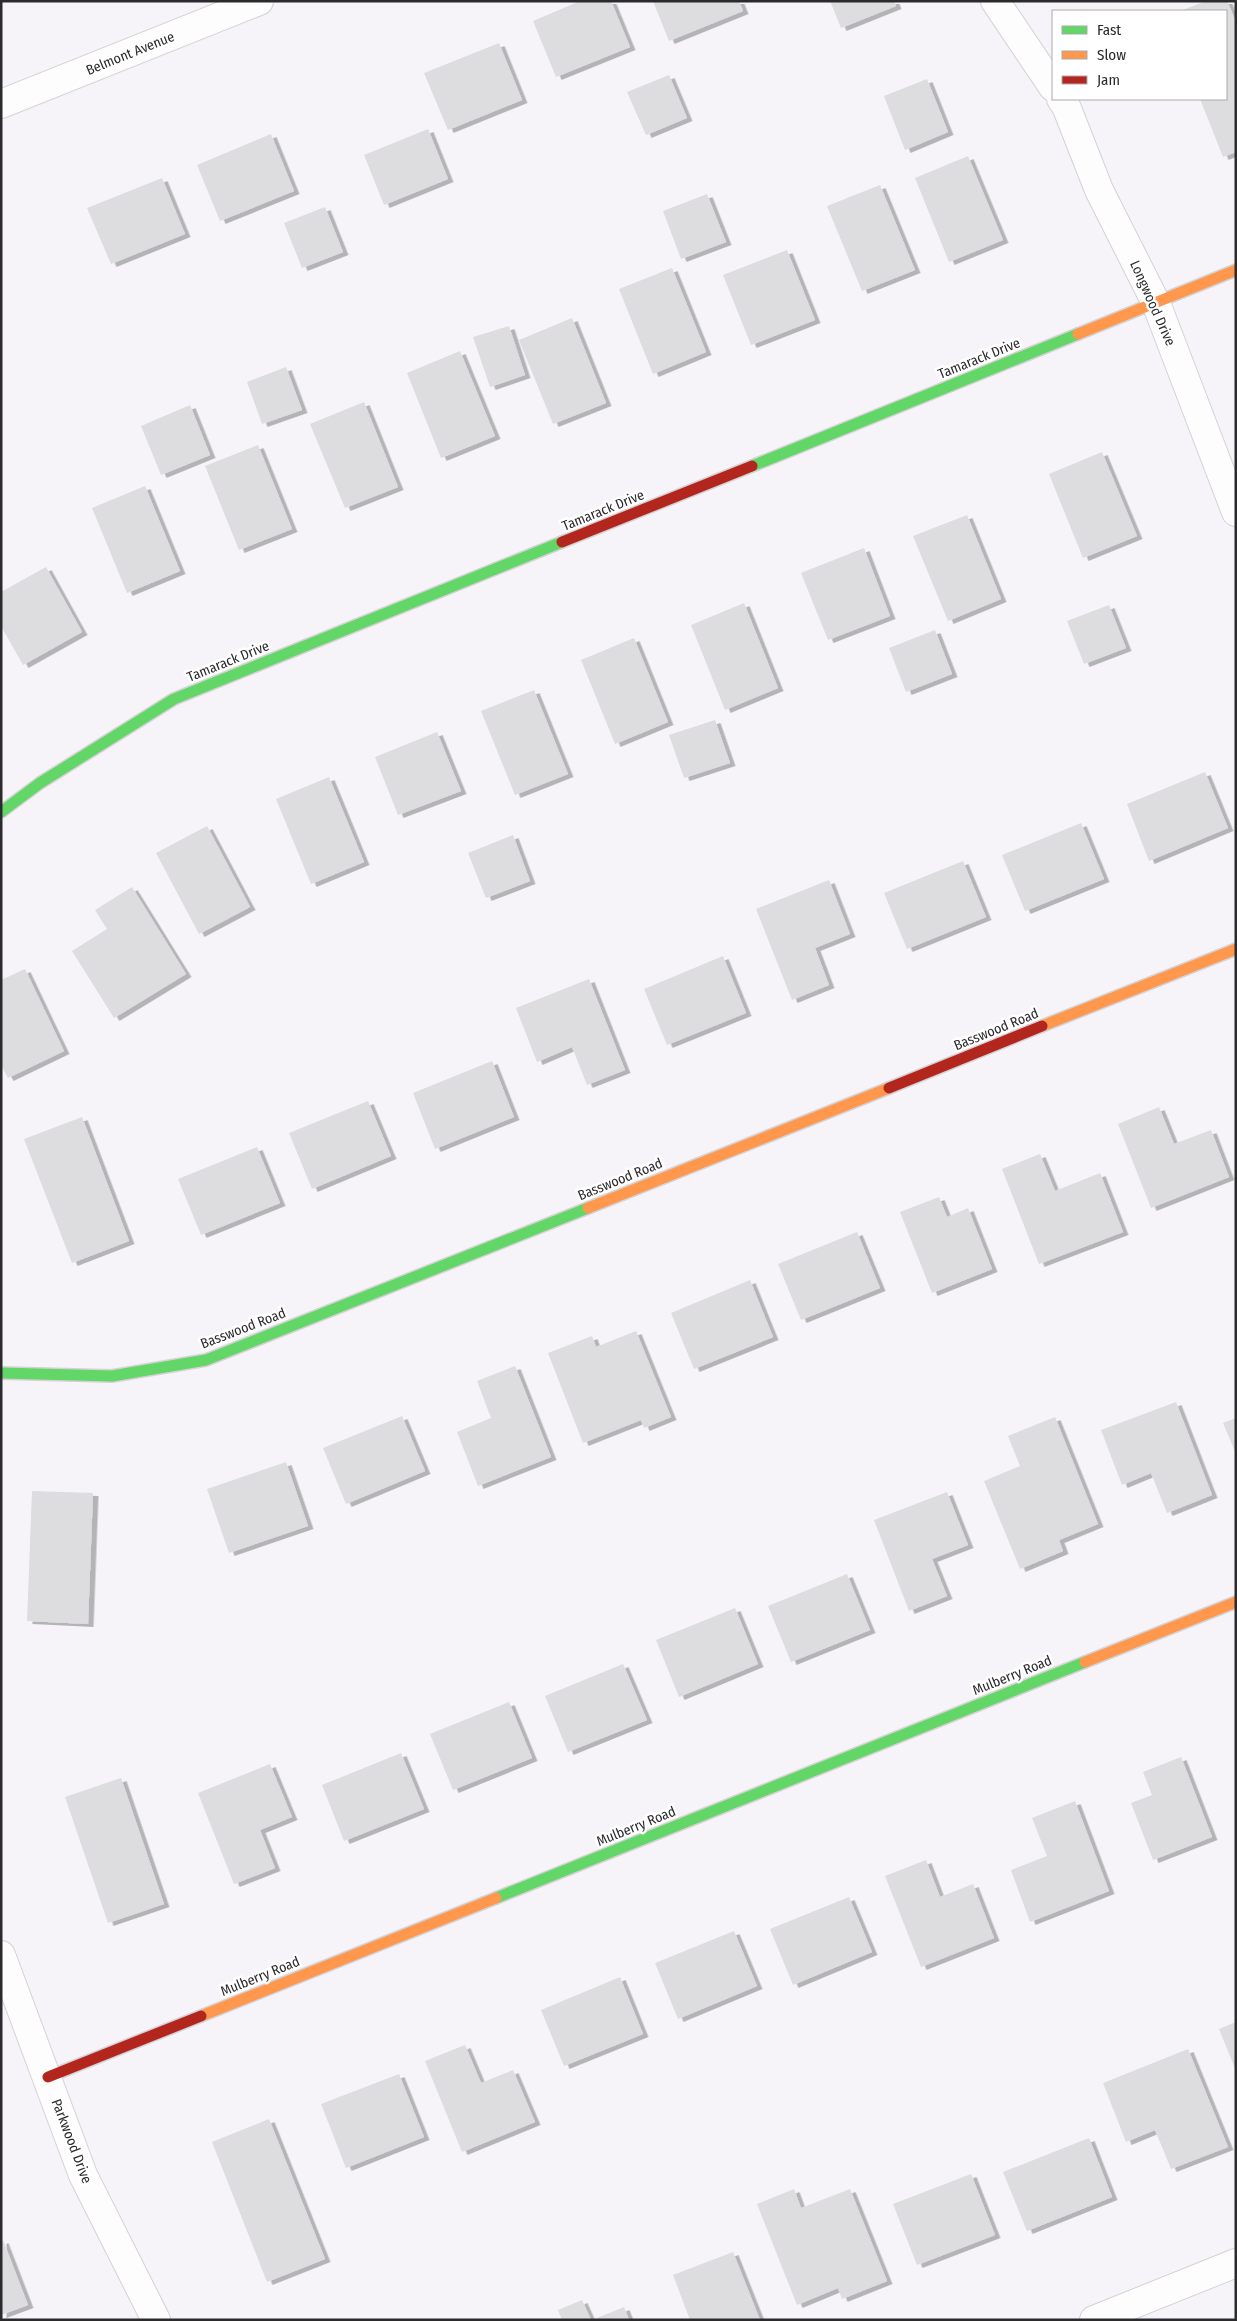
<svg xmlns="http://www.w3.org/2000/svg" width="1237" height="2321" viewBox="0 0 1237 2321" font-family="'Fira Sans Condensed',sans-serif">
<style>
.building{fill:#dddcdf;filter:url(#shadow)}
.lines{fill:none;stroke-linecap:round;stroke-linejoin:round}
.street-casing{stroke:#d4d2d5;stroke-width:30}
.fast-casing{stroke:#d4d2d5;stroke-width:14}
.slow-casing{stroke:#d4d2d5;stroke-width:14}
.jam-casing{stroke:#d4d2d5;stroke-width:14}
.street{stroke:#fefdfe;stroke-width:28}
.fast{stroke:#63d668;stroke-width:11}
.slow{stroke:#ff974d;stroke-width:11}
.jam{stroke:#b3261e;stroke-width:11}
.labels{text-anchor:middle;stroke-width:5;stroke-linejoin:round;paint-order:stroke}
.street-label{font-size:14px;fill:#2b2a2d;stroke:#fff}
</style>
<defs>
<filter id="shadow"><feDropShadow dx="5.5" dy="3" stdDeviation="0" flood-color="#0004"/></filter>
</defs>
<rect width="100%" height="100%" fill="#f6f4f8"/>
<path class="building" d="M 580,1 L 611,1 L 630,47 L 556,77 L 533,21 Z
M 653,1 L 739,1 L 743,11 L 669,41 Z
M 830,1 L 894,1 L 896,6 L 841,28 Z
M 1206,1 L 1227,1 L 1236,22 L 1236,152 L 1223,157 L 1200,99 L 1226,99 L 1226,11 L 1180,11 Z
M 499,43 L 522,100 L 448,130 L 424,73 Z
M 669,75 L 687,118 L 646,135 L 627,92 Z
M 927,79 L 948,132 L 905,150 L 884,96 Z
M 428,129 L 448,179 L 384,205 L 364,155 Z
M 271,134 L 294,191 L 220,221 L 197,165 Z
M 968,156 L 1003,240 L 949,262 L 915,178 Z
M 162,178 L 185,234 L 111,264 L 87,208 Z
M 880,185 L 915,270 L 862,291 L 827,206 Z
M 707,194 L 726,242 L 681,259 L 663,211 Z
M 325,207 L 343,252 L 302,268 L 284,223 Z
M 787,250 L 815,320 L 751,345 L 723,275 Z
M 672,268 L 706,352 L 653,374 L 619,289 Z
M 572,318 L 606,403 L 553,424 L 519,340 Z
M 509,326 L 525,375 L 490,387 L 473,337 Z
M 460,351 L 495,436 L 441,458 L 407,373 Z
M 286,367 L 302,410 L 262,424 L 247,382 Z
M 364,402 L 398,487 L 345,508 L 310,424 Z
M 190,405 L 210,455 L 161,475 L 141,426 Z
M 258,445 L 292,529 L 239,550 L 205,466 Z
M 1102,452 L 1137,536 L 1083,558 L 1049,474 Z
M 145,486 L 180,571 L 127,593 L 92,508 Z
M 967,515 L 1001,599 L 948,621 L 913,536 Z
M 864,548 L 890,616 L 828,640 L 801,573 Z
M 46,567 L 82,632 L 23,665 L 1,626 L 1,592 Z
M 744,603 L 778,688 L 725,710 L 691,625 Z
M 1109,605 L 1126,648 L 1084,664 L 1067,621 Z
M 935,630 L 952,674 L 906,692 L 889,648 Z
M 634,638 L 668,722 L 615,744 L 581,660 Z
M 534,690 L 568,774 L 515,795 L 481,711 Z
M 715,720 L 730,763 L 684,778 L 669,735 Z
M 437,732 L 461,791 L 398,815 L 375,757 Z
M 1205,772 L 1228,828 L 1149,861 L 1127,804 Z
M 329,777 L 364,862 L 311,884 L 276,799 Z
M 1081,823 L 1104,879 L 1025,911 L 1002,855 Z
M 207,826 L 250,907 L 199,934 L 156,853 Z
M 513,835 L 530,881 L 486,898 L 468,853 Z
M 963,861 L 986,917 L 907,949 L 884,893 Z
M 829,880 L 850,934 L 815,948 L 829,985 L 792,1000 L 756,909 Z
M 132,887 L 186,974 L 114,1018 L 72,951 L 107,929 L 95,910 Z
M 723,956 L 746,1013 L 667,1045 L 644,989 Z
M 25,969 L 64,1051 L 8,1078 L 1,1065 L 1,980 Z
M 589,979 L 625,1070 L 587,1085 L 572,1047 L 537,1062 L 516,1008 Z
M 492,1061 L 514,1117 L 435,1149 L 413,1093 Z
M 368,1101 L 391,1156 L 312,1189 L 289,1133 Z
M 1159,1107 L 1174,1144 L 1211,1130 L 1229,1177 L 1151,1208 L 1118,1124 Z
M 82,1117 L 129,1241 L 72,1263 L 24,1139 Z
M 257,1147 L 280,1203 L 201,1235 L 178,1179 Z
M 1040,1154 L 1055,1191 L 1100,1173 L 1123,1232 L 1039,1264 L 1002,1169 Z
M 939,1197 L 947,1217 L 968,1208 L 992,1269 L 932,1293 L 900,1212 Z
M 857,1232 L 880,1288 L 801,1320 L 778,1264 Z
M 750,1280 L 773,1337 L 694,1369 L 671,1313 Z
M 636,1331 L 671,1417 L 644,1428 L 641,1420 L 583,1443 L 548,1353 L 592,1336 L 596,1347 Z
M 515,1366 L 551,1457 L 478,1486 L 457,1432 L 491,1418 L 477,1381 Z
M 1176,1402 L 1212,1495 L 1167,1513 L 1151,1473 L 1122,1485 L 1101,1430 Z
M 402,1416 L 425,1471 L 346,1504 L 323,1448 Z
M 1055,1417 L 1098,1524 L 1059,1540 L 1063,1551 L 1020,1569 L 984,1481 L 1020,1466 L 1008,1436 Z
M 1236,1418 L 1236,1454 L 1223,1423 Z
M 286,1462 L 308,1526 L 229,1553 L 207,1489 Z
M 32,1491 L 93,1493 L 88,1624 L 27,1621 Z
M 947,1492 L 968,1545 L 932,1559 L 947,1596 L 909,1611 L 874,1520 Z
M 847,1574 L 870,1630 L 791,1662 L 768,1606 Z
M 735,1608 L 758,1664 L 679,1697 L 656,1640 Z
M 623,1664 L 647,1720 L 568,1752 L 545,1696 Z
M 509,1702 L 532,1758 L 453,1790 L 430,1734 Z
M 401,1753 L 424,1809 L 344,1841 L 322,1785 Z
M 1181,1757 L 1212,1837 L 1153,1860 L 1131,1803 L 1152,1795 L 1143,1772 Z
M 270,1764 L 292,1817 L 260,1830 L 275,1868 L 234,1884 L 198,1793 Z
M 121,1778 L 164,1904 L 108,1923 L 65,1797 Z
M 1075,1801 L 1109,1891 L 1030,1922 L 1011,1870 L 1047,1856 L 1032,1818 Z
M 926,1860 L 940,1897 L 973,1884 L 994,1938 L 921,1967 L 885,1876 Z
M 849,1897 L 872,1952 L 793,1985 L 770,1929 Z
M 734,1931 L 757,1986 L 678,2019 L 655,1963 Z
M 620,1977 L 643,2034 L 564,2066 L 541,2010 Z
M 1236,2022 L 1236,2071 L 1219,2029 Z
M 465,2045 L 481,2083 L 513,2070 L 535,2122 L 462,2152 L 425,2061 Z
M 1188,2049 L 1228,2147 L 1171,2169 L 1155,2130 L 1126,2142 L 1103,2083 Z
M 399,2074 L 424,2137 L 346,2168 L 321,2104 Z
M 269,2119 L 325,2259 L 267,2282 L 212,2142 Z
M 1089,2138 L 1112,2197 L 1027,2231 L 1003,2172 Z
M 971,2174 L 995,2235 L 917,2265 L 893,2204 Z
M 794,2189 L 801,2208 L 850,2189 L 887,2281 L 842,2299 L 838,2288 L 797,2305 L 757,2204 Z
M 3,2240 L 28,2305 L 1,2315 L 1,2241 Z
M 733,2252 L 760,2320 L 690,2320 L 673,2275 Z
M 582,2300 L 591,2320 L 562,2320 L 558,2310 Z
M 624,2307 L 629,2320 L 592,2320 Z"/>
<g class="lines">
<defs>
<path id="street" d="M 995,1 L 1053,87
M 1061,99 L 1066,106 L 1099,190 L 1156,303 L 1236,512
M 1,104 L 259,1
M 1,1955 L 83,2175 L 156,2320
M 1094,2320 L 1236,2263"/>
<path id="fast" d="M 752,466 L 1078,334
M 1,812 L 40,783 L 174,699 L 562,542
M 1,1373 L 112,1376 L 206,1360 L 588,1208
M 496,1898 L 1085,1662"/>
<path id="slow" d="M 1078,334 L 1236,270
M 1042,1026 L 1236,949
M 588,1208 L 889,1088
M 1085,1662 L 1236,1602
M 201,2016 L 496,1898"/>
<path id="jam" d="M 562,542 L 752,466
M 889,1088 L 1042,1026
M 48,2077 L 201,2016"/>
</defs>
<use href="#street" class="street-casing"/>
<use href="#fast" class="fast-casing"/>
<use href="#slow" class="slow-casing"/>
<use href="#jam" class="jam-casing"/>
<use href="#street" class="street"/>
<use href="#fast" class="fast"/>
<use href="#slow" class="slow"/>
<use href="#jam" class="jam"/>
</g>
<g class="labels">
<g class="street-label">
<text transform="translate(130 53) rotate(-22)" y="5">Belmont Avenue</text>
<text transform="translate(1153 303) rotate(66)" y="5">Longwood Drive</text>
<text transform="translate(979 358) rotate(-22)" y="5">Tamarack Drive</text>
<text transform="translate(603 510) rotate(-22)" y="5">Tamarack Drive</text>
<text transform="translate(228 661) rotate(-22)" y="5">Tamarack Drive</text>
<text transform="translate(996 1029) rotate(-22)" y="5">Basswood Road</text>
<text transform="translate(620 1179) rotate(-22)" y="5">Basswood Road</text>
<text transform="translate(243 1328) rotate(-21)" y="5">Basswood Road</text>
<text transform="translate(1012 1675) rotate(-22)" y="5">Mulberry Road</text>
<text transform="translate(636 1826) rotate(-22)" y="5">Mulberry Road</text>
<text transform="translate(260 1976) rotate(-22)" y="5">Mulberry Road</text>
<text transform="translate(72 2141) rotate(69)" y="5">Parkwood Drive</text>
</g>
</g>
<rect width="1237" height="2321" fill="none" stroke="#2b2a2d" stroke-width="5"/>
<rect x="1052" y="10" width="175" height="90" fill="#ffffff" stroke="#aaaaab"/>
<rect x="1062" y="26" width="25" height="8" fill="#63d668" stroke="#aaaaab"/>
<text x="1097" y="35" font-size="15" fill="#2b2a2d">Fast</text>
<rect x="1062" y="51" width="25" height="8" fill="#ff974d" stroke="#aaaaab"/>
<text x="1097" y="60" font-size="15" fill="#2b2a2d">Slow</text>
<rect x="1062" y="76" width="25" height="8" fill="#b3261e" stroke="#aaaaab"/>
<text x="1097" y="85" font-size="15" fill="#2b2a2d">Jam</text>
</svg>
